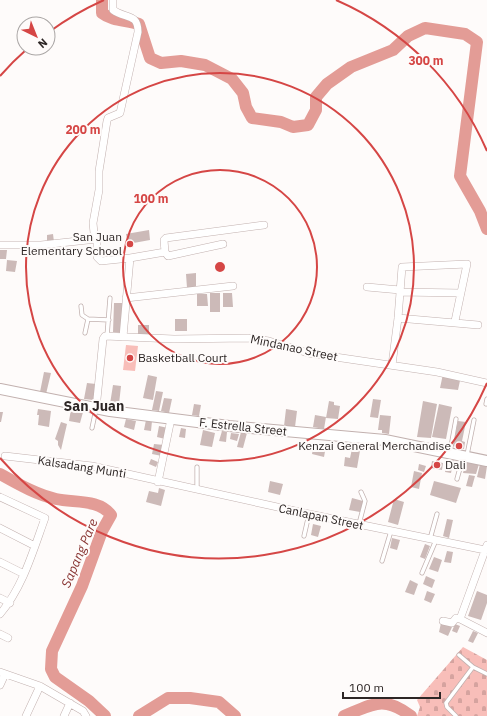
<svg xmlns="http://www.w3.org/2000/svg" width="487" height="716" viewBox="0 0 487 716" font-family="'IBM Plex Sans',sans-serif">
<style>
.cemetery{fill:url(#cemetery-stones)}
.garden{fill:#f8beb9}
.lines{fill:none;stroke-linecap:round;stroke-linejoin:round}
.river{stroke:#e39c96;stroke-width:12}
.building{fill:#ccbab8}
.lane-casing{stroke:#c2b1af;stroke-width:5}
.street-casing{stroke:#c2b1af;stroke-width:8}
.secondary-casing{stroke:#c2b1af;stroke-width:12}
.lane{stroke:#fff;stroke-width:3.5}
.street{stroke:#fff;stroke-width:7}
.secondary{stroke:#fff;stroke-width:10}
.ring{fill:none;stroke:#d54645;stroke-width:2}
.poi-dot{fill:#d54645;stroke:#fefbfa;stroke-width:1.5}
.labels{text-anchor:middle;stroke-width:4;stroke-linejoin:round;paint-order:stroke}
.poi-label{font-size:12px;fill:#2d2625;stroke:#fefbfa;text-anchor:end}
.street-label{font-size:12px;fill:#2d2625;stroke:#fefbfa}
.water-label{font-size:13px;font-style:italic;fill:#893533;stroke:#fefbfa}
.quarter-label{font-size:14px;font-weight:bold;fill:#2d2625;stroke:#fefbfa}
.centre{fill:#d54645;stroke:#fefbfa;stroke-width:2}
.ring-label{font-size:12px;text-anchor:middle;font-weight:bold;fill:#d54645;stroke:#fefbfa;stroke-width:4;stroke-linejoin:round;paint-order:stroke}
</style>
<defs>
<pattern id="cemetery-stones" width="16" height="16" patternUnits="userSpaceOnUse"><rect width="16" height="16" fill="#f8beb9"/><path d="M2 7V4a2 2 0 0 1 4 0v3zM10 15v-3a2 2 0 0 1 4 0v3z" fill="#d5a39f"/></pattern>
</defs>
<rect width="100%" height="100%" fill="#fefbfa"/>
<path class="cemetery" d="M 463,647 L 487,660 L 487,716 L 417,716 L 420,707 L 417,700 Z"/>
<path class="garden" d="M 126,345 L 138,346 L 135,371 L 123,370 Z"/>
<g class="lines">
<path class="river" d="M 102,0 L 102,13 C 112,21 127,20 139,24 L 150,58 L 161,63 L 181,61 L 205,65 L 232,79 L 243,93 L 246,107 L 252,118 L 281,122 L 293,127 L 308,125 L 316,110 L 316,97 L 327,84 L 351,67 L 393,50 L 408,36 L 425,28 L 465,34 L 477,42 L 460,176 L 480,211 L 487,229
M 0,474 C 18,484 37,495 56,499 C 75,503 99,499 111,515 L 102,531 L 82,586 L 52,651 L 51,669 L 55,677 L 89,701 L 105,716
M 139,716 L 168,698 L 190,698 L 219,702 L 235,716
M 344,716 C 373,704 384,695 411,716"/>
</g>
<path class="building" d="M 149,230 L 150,240 L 128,244 L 126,234 Z
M 53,234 L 54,242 L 47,242 L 47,235 Z
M 0,250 L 7,250 L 6,259 L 0,259 Z
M 7,260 L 17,261 L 15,272 L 6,271 Z
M 196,273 L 196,287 L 187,288 L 186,274 Z
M 210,293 L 220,293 L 220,312 L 210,312 Z
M 223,293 L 232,293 L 233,307 L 223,307 Z
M 197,294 L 207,294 L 208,306 L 197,306 Z
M 114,303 L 123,303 L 121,333 L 113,332 Z
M 175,319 L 187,319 L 187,331 L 175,331 Z
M 138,325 L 149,325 L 149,336 L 138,336 Z
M 44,372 L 51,373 L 46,394 L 40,392 Z
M 443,374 L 461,376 L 458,390 L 440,388 Z
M 148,375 L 157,377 L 153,400 L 143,398 Z
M 87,383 L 96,384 L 93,400 L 84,399 Z
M 113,385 L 121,386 L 119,404 L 110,404 Z
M 156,391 L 163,392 L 159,411 L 152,410 Z
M 164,398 L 172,399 L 169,413 L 161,411 Z
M 373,399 L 381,400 L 378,418 L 370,417 Z
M 329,401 L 334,402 L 334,405 L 340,406 L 338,419 L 326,418 Z
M 423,401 L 437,404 L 431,438 L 417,437 Z
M 194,404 L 201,405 L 199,416 L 192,415 Z
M 439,404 L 452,407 L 446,439 L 432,437 Z
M 38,409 L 51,411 L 49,427 L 38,425 L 39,415 L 37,415 Z
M 71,409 L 83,412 L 80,423 L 69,421 Z
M 286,409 L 297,411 L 295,427 L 284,426 Z
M 0,412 L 3,412 L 1,422 L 0,422 Z
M 315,415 L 326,417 L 324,429 L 313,427 Z
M 380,415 L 391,416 L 389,434 L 382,433 L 382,430 L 378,430 Z
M 126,419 L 136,421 L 134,430 L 124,427 Z
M 146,420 L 152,421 L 151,431 L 144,430 Z
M 458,421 L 466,422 L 462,441 L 465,442 L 464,449 L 453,446 Z
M 61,422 L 67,424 L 61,450 L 58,445 L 58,441 L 55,439 Z
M 159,426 L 168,428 L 165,439 L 157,437 Z
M 181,428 L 186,429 L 185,438 L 179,437 Z
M 203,430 L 215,433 L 212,447 L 200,445 Z
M 222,431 L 227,432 L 226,442 L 219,441 Z
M 241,432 L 247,433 L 243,448 L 237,447 Z
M 231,433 L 239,434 L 237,441 L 230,439 Z
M 314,443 L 326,446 L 324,457 L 312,454 Z
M 154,444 L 164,445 L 162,456 L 152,454 Z
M 353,444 L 361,445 L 357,468 L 344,466 L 345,457 L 350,458 Z
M 448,457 L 454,458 L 451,473 L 445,472 Z
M 151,459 L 158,462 L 156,467 L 149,464 Z
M 432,461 L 443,463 L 442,470 L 431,468 Z
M 466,461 L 479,464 L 476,474 L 463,473 Z
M 419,464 L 426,466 L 424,472 L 418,470 Z
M 480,464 L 487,466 L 485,479 L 477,477 Z
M 414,471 L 422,473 L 419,489 L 411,487 Z
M 469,475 L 475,476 L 472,487 L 466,486 Z
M 270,481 L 283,484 L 280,495 L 268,492 Z
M 434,481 L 461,488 L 456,503 L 430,495 Z
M 159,488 L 165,490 L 161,506 L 146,502 L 149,491 L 158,493 Z
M 352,498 L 363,501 L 360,512 L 349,510 Z
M 394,499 L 404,502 L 398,525 L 388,522 Z
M 447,519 L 453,520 L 449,538 L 443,536 Z
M 313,524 L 321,526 L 318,537 L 311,535 Z
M 392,538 L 400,540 L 397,550 L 390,548 Z
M 425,544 L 430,546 L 425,559 L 420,557 Z
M 447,551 L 453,552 L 451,563 L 444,562 Z
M 434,557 L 442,560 L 438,572 L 429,569 Z
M 426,576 L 435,580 L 432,588 L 423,584 Z
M 410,580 L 418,584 L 414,595 L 405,592 Z
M 427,591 L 435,594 L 431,603 L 424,600 Z
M 477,591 L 487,595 L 487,603 L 481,620 L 468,616 Z
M 441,623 L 452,627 L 448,636 L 439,632 Z
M 455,624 L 460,626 L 457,633 L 452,631 Z
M 473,631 L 478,633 L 473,643 L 468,641 Z"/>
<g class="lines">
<defs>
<path id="lane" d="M 81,306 L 82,315 L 88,319
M 85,333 L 88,319 L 109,320
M 107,336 L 110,298
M 486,404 L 487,399
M 92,428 L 96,409
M 450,452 L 456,419
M 467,455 L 474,420
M 197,467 L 197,490
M 457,479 L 463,457
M 359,524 L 365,501 L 361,492
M 304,536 L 309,514
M 430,539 L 437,514
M 382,561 L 391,531
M 422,573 L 436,540
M 459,655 L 473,667
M 456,716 L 447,707 L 446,703 L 473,667 L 487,674"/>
<path id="street" d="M 97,239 L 94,233 L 93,223 L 99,190 L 99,171 L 107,121 L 108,118 L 120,113 L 138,32 C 138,13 126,19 113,10 L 113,0
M 0,245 L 41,245 L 97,239 L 97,257 L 101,261 L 130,258
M 165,252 L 164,240 L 166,238 L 264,225
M 367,287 L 400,290
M 400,292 L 461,293
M 126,298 L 233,286
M 398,318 L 478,325
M 123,337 L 130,258 L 165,252 L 168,256 L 223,244
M 392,365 L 398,318 L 402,267 L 467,264 L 455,321
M 96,409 L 103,339 L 105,336 L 174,339 L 248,338 L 269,341 L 308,353 L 437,372 L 487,383
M 5,456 L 92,466 L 309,514 L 485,550
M 158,482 L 171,419
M 0,497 L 45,518 C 33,551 23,587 0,614
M 0,528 L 35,546
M 0,562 L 24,574
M 0,598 L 10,603
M 460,619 L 487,545
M 460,619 L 487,633
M 443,621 L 452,623 L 456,618 L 460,619
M 0,634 L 8,638
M 0,672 L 40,686 L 83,711 L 86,716
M 0,685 L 5,674
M 26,716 L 40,686
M 64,716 L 70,703"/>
<path id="secondary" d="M 0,389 L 110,411 L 229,426 L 385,440 L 487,461"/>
</defs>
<use href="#lane" class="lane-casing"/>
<use href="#street" class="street-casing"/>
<use href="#secondary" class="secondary-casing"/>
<use href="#lane" class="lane"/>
<use href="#street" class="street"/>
<use href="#secondary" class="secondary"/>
</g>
<g class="ring">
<circle cx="220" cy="267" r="97"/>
<circle cx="220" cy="267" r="194"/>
<path d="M487 383A291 291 0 0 1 0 458M0 76A291 291 0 0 1 27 49M49 32A291 291 0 0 1 104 0M336 0A291 291 0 0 1 487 151"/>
</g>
<g class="poi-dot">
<circle cx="130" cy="244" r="4"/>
<circle cx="130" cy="358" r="4"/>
<circle cx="459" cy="446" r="4"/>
<circle cx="437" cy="465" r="4"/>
</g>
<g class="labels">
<g class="poi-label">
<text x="122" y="241">San Juan<tspan x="122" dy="14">Elementary School</tspan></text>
<text x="138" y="362" text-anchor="start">Basketball Court</text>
<text x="451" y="450">Kenzai General Merchandise</text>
<text x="445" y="469" text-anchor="start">Dali</text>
</g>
<g class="street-label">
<text transform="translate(294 348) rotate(12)" y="4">Mindanao Street</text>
<text transform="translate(243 427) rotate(6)" y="4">F. Estrella Street</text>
<text transform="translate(82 467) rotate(9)" y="4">Kalsadang Munti</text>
<text transform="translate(321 517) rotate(12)" y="4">Canlapan Street</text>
</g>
<g class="water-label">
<text transform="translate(79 553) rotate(-67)" y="5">Sapang Pare</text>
</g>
<g class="quarter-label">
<text x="94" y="411">San Juan</text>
</g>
</g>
<circle cx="220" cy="267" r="6" class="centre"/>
<g class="ring-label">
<text x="426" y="65">300 m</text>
<text x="83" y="134">200 m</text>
<text x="151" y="203">100 m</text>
</g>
<g transform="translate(36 36) rotate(137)"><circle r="19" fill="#fefbfa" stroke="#aaa6a5"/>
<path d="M0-3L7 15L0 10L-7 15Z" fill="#d54645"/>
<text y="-6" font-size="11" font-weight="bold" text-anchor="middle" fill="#2d2625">N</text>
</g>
<path d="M343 692v6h97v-6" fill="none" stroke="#2d2625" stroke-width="2"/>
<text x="349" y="692" font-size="12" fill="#2d2625" stroke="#fefbfa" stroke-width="3" paint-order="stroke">100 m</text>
</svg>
